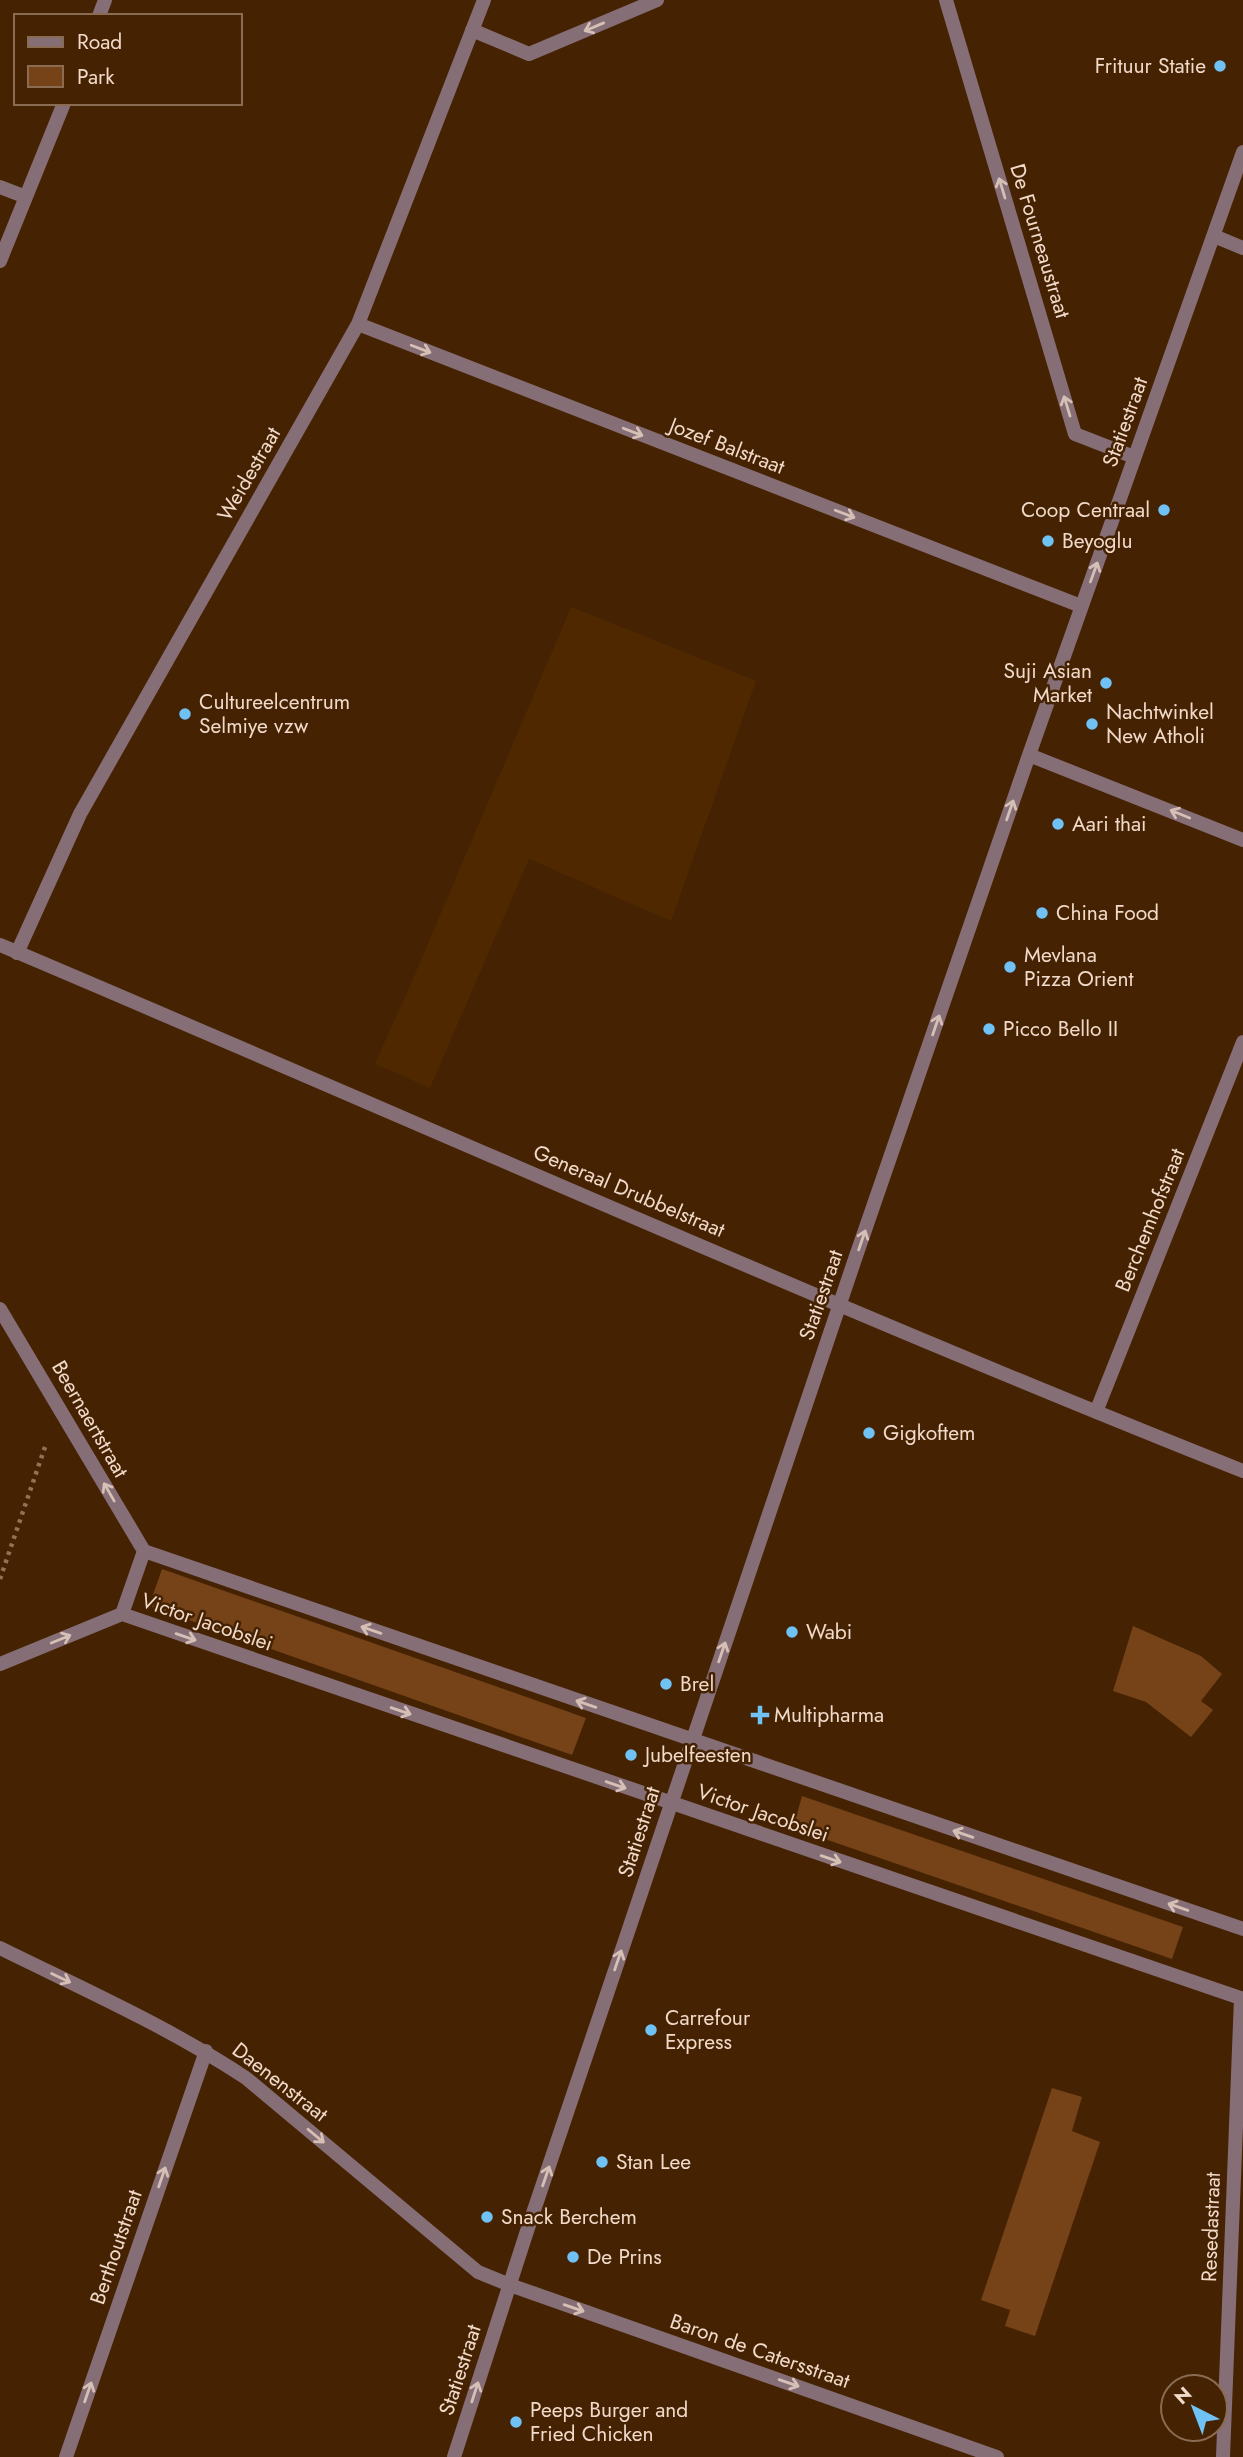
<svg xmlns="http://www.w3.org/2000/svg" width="1243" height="2457" viewBox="0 0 1243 2457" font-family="Jost,sans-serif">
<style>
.built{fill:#502800}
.green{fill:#754317}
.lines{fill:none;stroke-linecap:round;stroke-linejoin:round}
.path{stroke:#907259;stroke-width:4.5;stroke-dasharray:3.5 5;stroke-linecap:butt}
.street{stroke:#856e75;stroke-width:14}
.oneway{stroke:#d6bfb5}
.poi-dot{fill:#70c1f4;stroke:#452202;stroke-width:2.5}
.labels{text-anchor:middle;stroke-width:5;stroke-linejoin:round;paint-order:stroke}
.poi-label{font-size:21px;fill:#f1daca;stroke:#452202;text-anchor:start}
.street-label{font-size:21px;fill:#f1daca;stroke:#452202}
</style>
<rect width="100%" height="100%" fill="#452202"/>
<path class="built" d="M 571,607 L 756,681 L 671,921 L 529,859 L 430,1088 L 375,1064 L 415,974 Z"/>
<path class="green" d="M 162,1569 L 586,1718 L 572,1755 L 149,1606 Z
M 1133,1626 L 1201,1656 L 1222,1674 L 1201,1701 L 1213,1710 L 1191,1737 L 1146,1702 L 1113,1691 Z
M 802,1796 L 1183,1927 L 1172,1959 L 793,1828 Z
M 1052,2088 L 1082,2097 L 1072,2131 L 1100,2142 L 1035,2336 L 1005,2326 L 1010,2310 L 981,2300 Z"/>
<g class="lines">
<path class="path" d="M 0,1579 L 46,1444"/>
<path class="street" d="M 946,0 L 1075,434 L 1134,457
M 99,16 L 105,0
M 472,30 L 529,54 L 657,0
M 0,187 L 26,197
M 1214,236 L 1243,248
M 0,261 L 64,103
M 358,324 L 1081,606
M 1029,755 L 1243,840
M 0,945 C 414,1120 825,1305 1243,1471
M 17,953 L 80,814 L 358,324 L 484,0
M 0,1309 L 144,1551
M 1096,1412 L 1243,1042
M 144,1551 L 1243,1929
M 122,1614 L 1243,1999
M 122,1614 L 144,1551
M 0,1664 L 122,1614
M 0,1948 C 83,1989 169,2027 246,2078 L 478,2272 L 510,2285 L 997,2457
M 66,2457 L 206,2051
M 454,2457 L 527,2231 L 855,1259 L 1029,755 L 1243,152
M 1223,2457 L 1241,1998"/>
</g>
<defs><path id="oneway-shaft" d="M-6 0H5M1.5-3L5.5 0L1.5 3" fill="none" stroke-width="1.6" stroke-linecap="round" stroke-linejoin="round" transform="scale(1.75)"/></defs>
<g class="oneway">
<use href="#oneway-shaft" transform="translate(594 27) rotate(157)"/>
<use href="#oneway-shaft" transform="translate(1002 188) rotate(-107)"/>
<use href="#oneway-shaft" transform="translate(421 349) rotate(21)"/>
<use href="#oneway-shaft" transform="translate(1067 406) rotate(-107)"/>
<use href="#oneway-shaft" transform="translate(633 432) rotate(21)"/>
<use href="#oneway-shaft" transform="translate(845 514) rotate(21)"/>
<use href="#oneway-shaft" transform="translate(1094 572) rotate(-70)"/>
<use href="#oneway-shaft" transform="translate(1010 810) rotate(-71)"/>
<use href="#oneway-shaft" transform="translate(1180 814) rotate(-158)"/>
<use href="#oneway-shaft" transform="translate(936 1025) rotate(-71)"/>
<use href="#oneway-shaft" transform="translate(862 1240) rotate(-71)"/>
<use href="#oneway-shaft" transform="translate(109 1492) rotate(-120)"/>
<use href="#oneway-shaft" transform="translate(371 1630) rotate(-161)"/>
<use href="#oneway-shaft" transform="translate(186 1637) rotate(19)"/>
<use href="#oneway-shaft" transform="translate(61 1639) rotate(-22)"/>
<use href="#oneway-shaft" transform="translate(722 1652) rotate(-71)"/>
<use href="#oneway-shaft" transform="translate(586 1704) rotate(-161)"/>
<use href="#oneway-shaft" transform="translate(401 1711) rotate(19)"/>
<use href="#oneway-shaft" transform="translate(616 1785) rotate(19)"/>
<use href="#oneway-shaft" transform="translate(963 1834) rotate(-161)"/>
<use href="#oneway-shaft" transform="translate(831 1859) rotate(19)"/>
<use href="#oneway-shaft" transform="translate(1178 1907) rotate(-161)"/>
<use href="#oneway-shaft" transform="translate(618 1960) rotate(-71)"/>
<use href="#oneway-shaft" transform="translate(61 1978) rotate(26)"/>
<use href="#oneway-shaft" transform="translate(316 2136) rotate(40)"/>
<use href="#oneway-shaft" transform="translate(546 2176) rotate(-71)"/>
<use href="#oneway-shaft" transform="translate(162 2177) rotate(-71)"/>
<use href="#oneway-shaft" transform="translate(574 2308) rotate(19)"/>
<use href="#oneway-shaft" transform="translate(789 2383) rotate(19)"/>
<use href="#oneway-shaft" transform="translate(88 2392) rotate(-71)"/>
<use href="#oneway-shaft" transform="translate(475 2392) rotate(-72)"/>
</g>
<g class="poi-dot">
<circle cx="1220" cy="66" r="7"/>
<circle cx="1164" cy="510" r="7"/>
<circle cx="1048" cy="541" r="7"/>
<circle cx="1106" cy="683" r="7"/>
<circle cx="185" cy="714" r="7"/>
<circle cx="1092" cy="724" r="7"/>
<circle cx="1058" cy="824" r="7"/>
<circle cx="1042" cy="913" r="7"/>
<circle cx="1010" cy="967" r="7"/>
<circle cx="989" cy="1029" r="7"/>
<circle cx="869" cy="1433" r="7"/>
<circle cx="792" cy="1632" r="7"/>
<circle cx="666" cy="1684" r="7"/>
<path d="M756.5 1704.5h7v7h7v7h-7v7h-7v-7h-7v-7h7z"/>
<circle cx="631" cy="1755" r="7"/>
<circle cx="651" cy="2030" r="7"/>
<circle cx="602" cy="2162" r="7"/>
<circle cx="487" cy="2217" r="7"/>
<circle cx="573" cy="2257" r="7"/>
<circle cx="516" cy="2422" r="7"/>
</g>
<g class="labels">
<g class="poi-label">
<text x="1206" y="73" text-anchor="end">Frituur Statie</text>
<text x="1150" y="517" text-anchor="end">Coop Centraal</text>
<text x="1062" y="548">Beyoglu</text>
<text x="1092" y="678" text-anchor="end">Suji Asian<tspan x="1092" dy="24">Market</tspan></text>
<text x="199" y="709">Cultureelcentrum<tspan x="199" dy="24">Selmiye vzw</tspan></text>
<text x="1106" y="719">Nachtwinkel<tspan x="1106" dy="24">New Atholi</tspan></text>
<text x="1072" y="831">Aari thai</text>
<text x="1056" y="920">China Food</text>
<text x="1024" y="962">Mevlana<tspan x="1024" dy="24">Pizza Orient</tspan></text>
<text x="1003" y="1036">Picco Bello II</text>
<text x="883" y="1440">Gigkoftem</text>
<text x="806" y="1639">Wabi</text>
<text x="680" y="1691">Brel</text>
<text x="774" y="1722">Multipharma</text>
<text x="645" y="1762">Jubelfeesten</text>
<text x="665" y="2025">Carrefour<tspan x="665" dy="24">Express</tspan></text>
<text x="616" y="2169">Stan Lee</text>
<text x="501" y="2224">Snack Berchem</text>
<text x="587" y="2264">De Prins</text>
<text x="530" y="2417">Peeps Burger and<tspan x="530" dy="24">Fried Chicken</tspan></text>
</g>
<g class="street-label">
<text transform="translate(1040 241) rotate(73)" y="7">De Fourneaustraat</text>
<text transform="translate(1125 422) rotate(-70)" y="7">Statiestraat</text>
<text transform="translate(727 446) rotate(21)" y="7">Jozef Balstraat</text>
<text transform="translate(249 474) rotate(-60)" y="7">Weidestraat</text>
<text transform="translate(629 1191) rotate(23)" y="7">Generaal Drubbelstraat</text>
<text transform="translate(1150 1220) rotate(-68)" y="7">Berchemhofstraat</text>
<text transform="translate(821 1295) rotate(-71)" y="7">Statiestraat</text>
<text transform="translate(90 1419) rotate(60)" y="7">Beernaertstraat</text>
<text transform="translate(207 1622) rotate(19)" y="7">Victor Jacobslei</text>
<text transform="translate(763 1813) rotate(19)" y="7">Victor Jacobslei</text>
<text transform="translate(639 1832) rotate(-72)" y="7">Statiestraat</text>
<text transform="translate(280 2082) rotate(38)" y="7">Daenenstraat</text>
<text transform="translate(1211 2227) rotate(-88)" y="7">Resedastraat</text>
<text transform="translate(116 2247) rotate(-71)" y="7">Berthoutstraat</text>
<text transform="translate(760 2351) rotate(19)" y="7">Baron de Catersstraat</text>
<text transform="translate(460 2370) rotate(-72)" y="7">Statiestraat</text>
</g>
</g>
<rect x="14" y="14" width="228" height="91" fill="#452202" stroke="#8a6c52" stroke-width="2"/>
<rect x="28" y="37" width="35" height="10" fill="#856e75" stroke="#8a6c52" stroke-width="2"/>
<text x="77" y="49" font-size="21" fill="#f1daca">Road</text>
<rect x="28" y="66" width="35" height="21" fill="#754317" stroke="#8a6c52" stroke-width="2"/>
<text x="77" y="84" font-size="21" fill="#f1daca">Park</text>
<g transform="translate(1194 2408) rotate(318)"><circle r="33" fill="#452202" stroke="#8a6c52" stroke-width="2"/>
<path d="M0-5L12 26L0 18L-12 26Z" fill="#70c1f4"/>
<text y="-10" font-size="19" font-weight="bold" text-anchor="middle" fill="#f1daca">N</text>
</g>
</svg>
